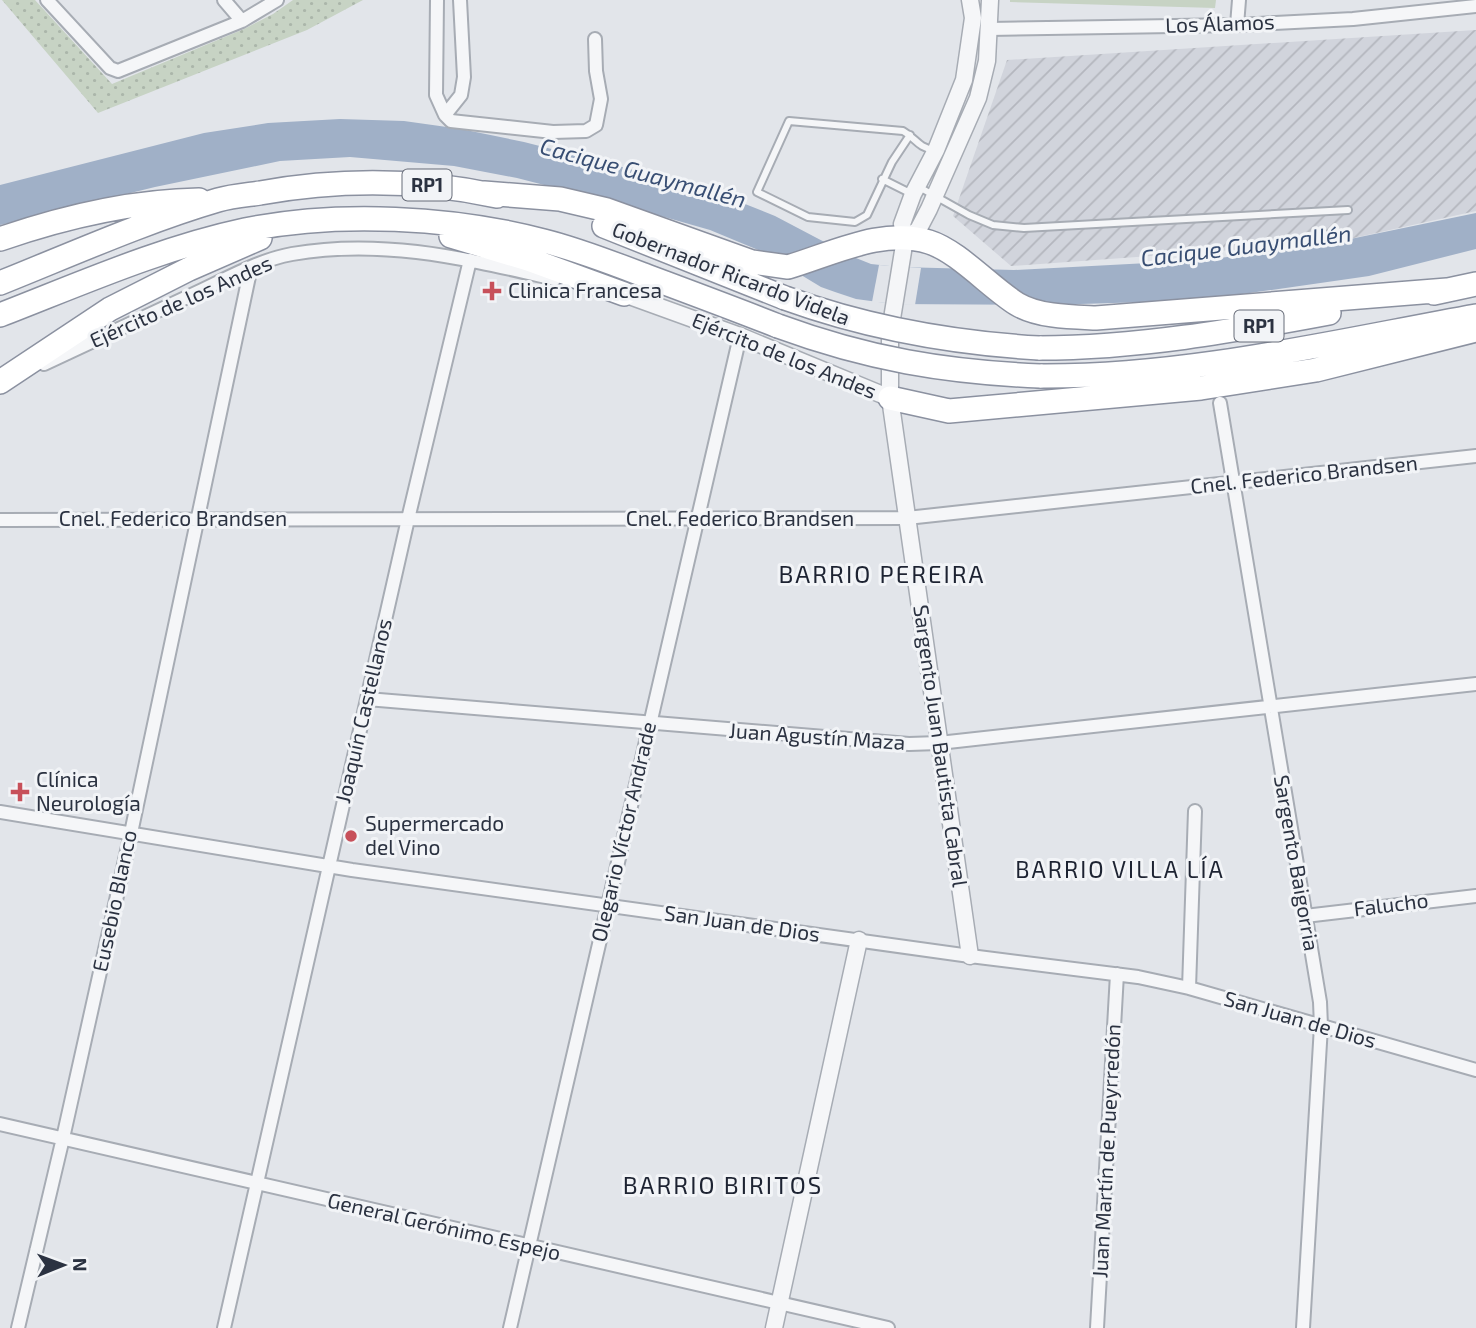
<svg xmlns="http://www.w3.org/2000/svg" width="1476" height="1328" viewBox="0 0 1476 1328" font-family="'Exo 2',sans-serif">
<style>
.industrial{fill:url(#industrial-furrows)}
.grass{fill:#c7d3c4}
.park{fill:url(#park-dots)}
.water{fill:#a0b0c7}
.pier{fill:#e2e5ea}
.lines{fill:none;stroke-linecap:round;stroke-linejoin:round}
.service-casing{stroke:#a7acb4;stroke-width:10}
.minor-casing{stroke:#a7acb4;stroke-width:16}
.tertiary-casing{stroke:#a7acb4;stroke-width:19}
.motorway-casing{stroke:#8b91a0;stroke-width:26}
.service{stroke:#f5f6f8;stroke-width:6}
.minor{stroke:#f5f6f8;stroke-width:12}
.tertiary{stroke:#f5f6f8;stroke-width:16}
.motorway{stroke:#fff;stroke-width:23}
.motorway-bridge-casing{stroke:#8b91a0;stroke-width:26;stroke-linecap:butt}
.motorway-bridge{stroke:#fff;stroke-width:23}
.poi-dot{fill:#c7505a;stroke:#f2f4f7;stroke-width:2.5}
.labels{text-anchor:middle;stroke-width:6;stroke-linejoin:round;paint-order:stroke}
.shield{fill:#f2f4f7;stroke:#676c78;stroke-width:2}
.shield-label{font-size:19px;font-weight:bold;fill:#2b3241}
.street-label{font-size:21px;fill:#2b3241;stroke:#f2f4f7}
.poi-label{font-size:21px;fill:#2b3241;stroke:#f2f4f7;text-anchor:start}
.water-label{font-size:23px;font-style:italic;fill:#384e73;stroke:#f2f4f7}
.neighbourhood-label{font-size:23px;letter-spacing:2px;fill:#1d2332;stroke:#f2f4f7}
.quarter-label{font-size:24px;letter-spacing:2px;fill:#1d2332;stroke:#f2f4f7}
</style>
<defs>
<pattern id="industrial-furrows" width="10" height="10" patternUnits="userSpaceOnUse" patternTransform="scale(1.75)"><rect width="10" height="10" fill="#d1d4dc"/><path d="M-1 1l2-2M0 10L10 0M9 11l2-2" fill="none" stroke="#b4b6be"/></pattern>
<pattern id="park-dots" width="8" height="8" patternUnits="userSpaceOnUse" patternTransform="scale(1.75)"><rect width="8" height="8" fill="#c7d3c4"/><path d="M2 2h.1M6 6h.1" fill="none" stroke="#abb6aa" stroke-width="1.8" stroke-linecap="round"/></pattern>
</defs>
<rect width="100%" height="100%" fill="#e2e5ea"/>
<path class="industrial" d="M 1476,30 L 1476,211 L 1331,243 L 1011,266 L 953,216 L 1007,60 Z"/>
<path class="grass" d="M 1010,0 L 1216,0 L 1215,8 L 1010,2 Z"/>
<path class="park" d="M 2,0 L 35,0 L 112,84 L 244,29 L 273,14 L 293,0 L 363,0 L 307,30 L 98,113 Z"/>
<path class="water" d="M 340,119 L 404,121 L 461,129 L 524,142 L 626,168 L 735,200 L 775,216 L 851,256 L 871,264 L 899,267 L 1014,270 L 1205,260 L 1331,243 L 1476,213 L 1476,249 L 1369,276 L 1222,297 L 1178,301 L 1048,305 L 893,304 L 856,299 L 835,292 L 821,287 L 763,252 L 710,230 L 626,206 L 517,178 L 454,166 L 350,157 L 280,161 L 155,187 L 0,225 L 0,185 L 204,133 L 268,123 Z"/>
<path class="pier" d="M 879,265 L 921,268 L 915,305 L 872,302 Z"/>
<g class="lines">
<defs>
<path id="service" d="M 910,135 L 892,162 L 867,215 L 855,222 L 808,217 L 757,192 L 789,121 L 903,131 C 917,139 917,147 934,150
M 882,179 L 912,194
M 919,187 L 969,215 L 993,225 L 1024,228 L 1348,210"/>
<path id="minor" d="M 47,0 L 110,68 L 118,71 L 242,21 L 277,0
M 224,0 L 242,21
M 437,0 L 436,95 L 445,115 L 461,95 L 464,77 L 460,0
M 1237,25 L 1239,0
M 989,29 L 1237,25 L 1353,19 L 1476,6
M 445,115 L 451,121 L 553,132 L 586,131 L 596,125 L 601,99 L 596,71 L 595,39
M 44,364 C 95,340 147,316 198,292 C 228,278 259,260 292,254 C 383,238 466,259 555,279
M 1220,403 L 1320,1002 L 1321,1026 L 1303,1328
M 0,520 L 907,518 L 1476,456
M 367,699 L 909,744 L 939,743 L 1476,684
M 0,812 L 352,870 L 970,956 L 1138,977 L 1189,988 L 1476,1070
M 1305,916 L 1476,896
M 1189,988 L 1195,811
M 0,1124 L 888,1328
M 18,1328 L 63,1138 L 131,833 L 251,267
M 224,1328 L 408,519 L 470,260
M 510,1328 L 740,336
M 1097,1328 L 1117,974"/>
<path id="tertiary" d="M 905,239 L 918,230 L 929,209 L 978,98 L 987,61 L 990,0
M 624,294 L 740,336 L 890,398
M 970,956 L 890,398 L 890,331 L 905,239 L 902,224 L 913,194 L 936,150 L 964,80 L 973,18 L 970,0
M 774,1328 L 859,940"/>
<path id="motorway" d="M 484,193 L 560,199 L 607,210 L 752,262 L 788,267 C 832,254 884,227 929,242 C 958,251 991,288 1017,304 C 1039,317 1072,317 1096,318 L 1447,290
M 604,226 L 785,298
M 451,236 L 528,259 L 624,294
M 0,239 C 64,217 131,201 199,200
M 0,283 C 70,255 146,221 218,200 C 232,196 246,195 260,193 C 339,179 418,179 497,196
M 1434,293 L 1476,284
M 0,315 C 80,284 161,248 245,230 C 338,211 453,217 544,241 C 580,250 615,264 649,277 C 692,293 735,309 778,326
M 1039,348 C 1137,348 1233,331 1329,313
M 1040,376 C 1187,377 1332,342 1476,316
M 0,382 L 110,309 L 189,269 L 260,238
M 890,398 L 949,411 L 1201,388 L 1316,370 L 1476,330"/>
</defs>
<use href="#service" class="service-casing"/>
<use href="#minor" class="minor-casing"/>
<use href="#tertiary" class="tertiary-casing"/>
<use href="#motorway" class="motorway-casing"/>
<use href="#service" class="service"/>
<use href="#minor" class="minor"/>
<use href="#tertiary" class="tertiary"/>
<use href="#motorway" class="motorway"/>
<defs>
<path id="motorway-bridge" d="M 785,298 C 868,328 952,343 1039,348
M 778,326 C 868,359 945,372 1040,376"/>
</defs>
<use href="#motorway-bridge" class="motorway-bridge-casing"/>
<use href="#motorway-bridge" class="motorway-bridge"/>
</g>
<g class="poi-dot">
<path d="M488.5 280.5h7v7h7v7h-7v7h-7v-7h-7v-7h7z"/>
<path d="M16.5 781.5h7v7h7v7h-7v7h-7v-7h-7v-7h7z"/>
<circle cx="351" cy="836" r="7"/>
</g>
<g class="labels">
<g class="shield">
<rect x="402.5" y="169.5" width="49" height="31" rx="5"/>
<rect x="1234.5" y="310.5" width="49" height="31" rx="5"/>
</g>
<g class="shield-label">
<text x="427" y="192">RP1</text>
<text x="1259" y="333">RP1</text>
</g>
<g class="street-label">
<text transform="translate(1220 24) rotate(-2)" y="7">Los Álamos</text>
<text transform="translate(731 274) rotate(21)" y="7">Gobernador Ricardo Videla</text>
<text transform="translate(181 302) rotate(-24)" y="7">Ejército de los Andes</text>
<text transform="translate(784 356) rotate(22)" y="7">Ejército de los Andes</text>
<text transform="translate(1304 475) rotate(-6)" y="7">Cnel. Federico Brandsen</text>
<text x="173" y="526">Cnel. Federico Brandsen</text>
<text x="740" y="526">Cnel. Federico Brandsen</text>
<text transform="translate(364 711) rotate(-77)" y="7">Joaquín Castellanos</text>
<text transform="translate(817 737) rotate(4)" y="7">Juan Agustín Maza</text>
<text transform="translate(940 746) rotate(82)" y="7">Sargento Juan Bautista Cabral</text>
<text transform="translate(624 832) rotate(-77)" y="7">Olegario Víctor Andrade</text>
<text transform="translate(1296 863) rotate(80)" y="7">Sargento Baigorria</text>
<text transform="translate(115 901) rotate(-78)" y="7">Eusebio Blanco</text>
<text transform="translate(1391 905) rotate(-7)" y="7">Falucho</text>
<text transform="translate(742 924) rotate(8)" y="7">San Juan de Dios</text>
<text transform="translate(1300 1020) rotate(16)" y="7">San Juan de Dios</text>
<text transform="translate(1107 1151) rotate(-87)" y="7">Juan Martín de Pueyrredón</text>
<text transform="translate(444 1227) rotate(13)" y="7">General Gerónimo Espejo</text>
</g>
<g class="poi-label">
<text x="508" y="298">Clinica Francesa</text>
<text x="36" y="787">Clínica<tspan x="36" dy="24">Neurología</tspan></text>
<text x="365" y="831">Supermercado<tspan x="365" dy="24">del Vino</tspan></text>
</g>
<g class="water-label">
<text transform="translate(643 173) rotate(15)" y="8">Cacique Guaymallén</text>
<text transform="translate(1246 246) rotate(-7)" y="8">Cacique Guaymallén</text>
</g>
<g class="neighbourhood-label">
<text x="1120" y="878">BARRIO VILLA LÍA</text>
</g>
<g class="quarter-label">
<text x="882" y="583">BARRIO PEREIRA</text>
<text x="723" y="1194">BARRIO BIRITOS</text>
</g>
</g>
<g transform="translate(63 1265) rotate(89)" stroke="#f2f4f7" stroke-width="5" paint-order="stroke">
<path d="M0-5L12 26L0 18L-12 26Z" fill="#2b3241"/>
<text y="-10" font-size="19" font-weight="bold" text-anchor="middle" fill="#2b3241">N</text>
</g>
</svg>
